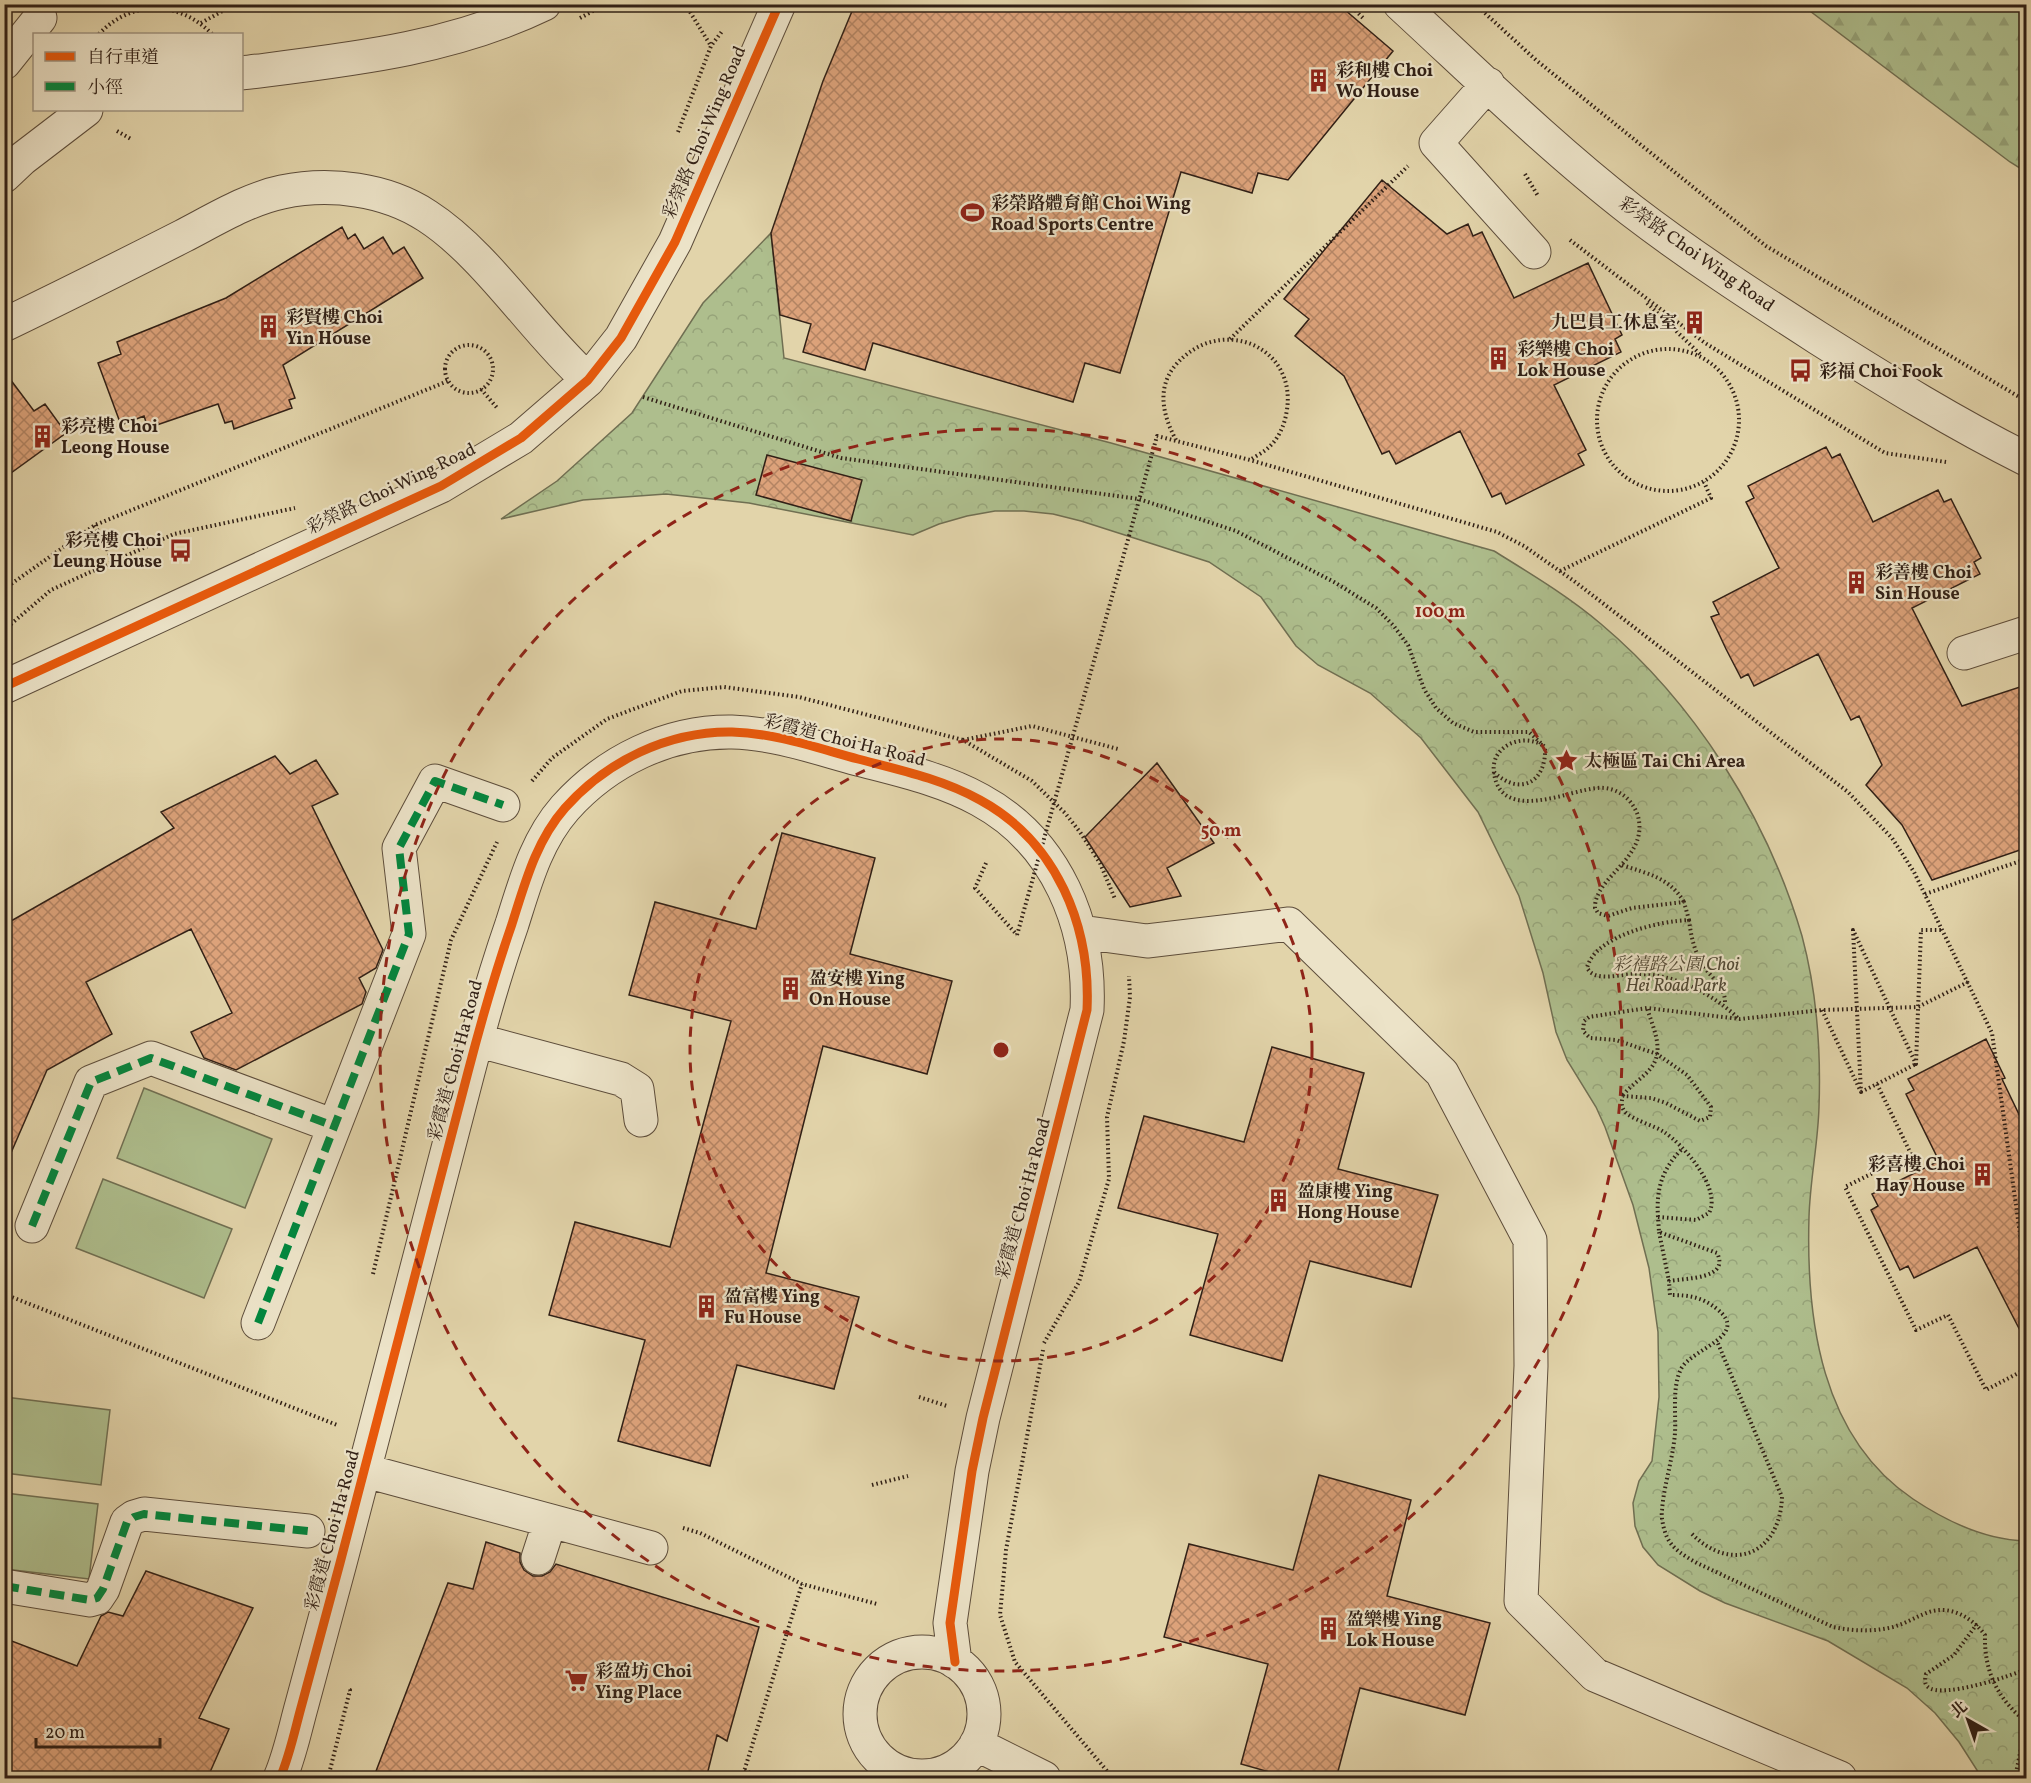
<svg xmlns="http://www.w3.org/2000/svg" width="2031" height="1783" viewBox="0 0 2031 1783" font-family="Vollkorn,'Noto Serif TC',serif">
<style>
.green{fill:#aebe8d;stroke:#706f52;stroke-width:1.5}
.forest{fill:url(#forest-firs);stroke:#706f52;stroke-width:1.5}
.park{fill:url(#park-crowns);stroke:#706f52;stroke-width:1.5}
.building{fill:url(#building-cross-hatch);stroke:#312016;stroke-width:1.5}
.lines{fill:none;stroke-linecap:round;stroke-linejoin:round}
.minor-casing{stroke:#5d4d3b;stroke-width:35}
.path{stroke:#312016;stroke-width:4;stroke-dasharray:1.5 3;stroke-linecap:butt}
.minor{stroke:#ece3c8;stroke-width:33}
.path-bridge{stroke:#312016;stroke-width:4;stroke-dasharray:1.5 3;stroke-linecap:butt}
.quiet{stroke:#00873e;stroke-width:8;stroke-dasharray:15 8;stroke-linecap:butt}
.cycleway-casing{stroke:#ece3c8;stroke-width:13}
.cycleway{stroke:#e8590c;stroke-width:9}
.ring{fill:none;stroke:#8f2418;stroke-width:3;stroke-dasharray:10 8}
.labels{text-anchor:middle;stroke-width:4.5;stroke-linejoin:round;paint-order:stroke}
.poi-label{font-size:18px;font-weight:bold;fill:#312016;stroke:#ece3c8;text-anchor:start}
.street-label{font-size:18px;fill:#312016;stroke:#ece3c8}
.park-label{font-size:18px;font-style:italic;fill:#504834;stroke:#ece3c8}
.centre{fill:#8f2418;stroke:#ece3c8;stroke-width:3}
.ring-label{font-size:18px;text-anchor:middle;font-weight:bold;fill:#8f2418;stroke:#ece3c8;stroke-width:4.5;stroke-linejoin:round;paint-order:stroke}
</style>
<defs>
<pattern id="forest-firs" width="22" height="20" patternUnits="userSpaceOnUse" patternTransform="scale(1.5)"><rect width="22" height="20" fill="#aebe8d"/><path d="M5 1l3.5 6h-7zM16 11l3.5 6h-7z" fill="#96a379"/></pattern>
<pattern id="park-crowns" width="20" height="18" patternUnits="userSpaceOnUse" patternTransform="scale(1.5)"><rect width="20" height="18" fill="#aebe8d"/><path d="M2 6a3 3 0 1 1 6 0M12 15a3 3 0 1 1 6 0" fill="none" stroke="#96a379"/></pattern>
<pattern id="building-cross-hatch" width="8" height="8" patternUnits="userSpaceOnUse" patternTransform="scale(1.5)"><rect width="8" height="8" fill="#dca27a"/><path d="M0 0l8 8M0 8l8-8" fill="none" stroke="#b38463"/></pattern>
</defs>
<rect width="100%" height="100%" fill="#e2d4aa"/>
<filter id="stains"><feTurbulence type="fractalNoise" baseFrequency=".00333" numOctaves="4"/><feColorMatrix values="0 0 0 0 .2 0 0 0 0 .09 0 0 0 0 .02 0 0 0 .5 -.17"/></filter>
<radialGradient id="worn" r=".72"><stop offset=".6" stop-color="#630" stop-opacity="0"/><stop offset="1" stop-color="#630" stop-opacity=".3"/></radialGradient>
<path class="green" d="M 144,1088 L 272,1139 L 245,1208 L 117,1158 Z
M 103,1179 L 232,1229 L 204,1298 L 76,1248 Z
M 5,1397 L 110,1410 L 101,1485 L 5,1473 Z
M 5,1493 L 98,1504 L 89,1579 L 5,1569 Z"/>
<path class="forest" d="M 1802,5 L 2026,5 L 2026,172 L 2010,162 Z"/>
<path class="park" d="M 771,233 L 784,358 L 1111,443 L 1494,551 C 1531,574 1568,596 1601,624 C 1695,703 1768,819 1802,936 C 1817,992 1821,1050 1819,1107 C 1818,1144 1810,1180 1809,1217 C 1806,1320 1821,1437 1913,1499 C 1946,1521 1985,1540 2026,1541 L 2026,1778 L 1982,1778 L 1959,1742 L 1935,1713 L 1907,1688 L 1828,1641 L 1725,1603 L 1700,1591 L 1658,1565 L 1643,1547 L 1635,1526 L 1633,1503 L 1639,1481 L 1652,1461 L 1659,1397 L 1658,1332 L 1649,1268 L 1633,1205 L 1605,1127 L 1596,1107 L 1567,1060 L 1556,1032 L 1543,973 L 1519,896 L 1478,812 L 1421,738 L 1370,693 L 1318,665 L 1296,646 L 1261,597 L 1209,562 L 1081,521 L 1053,514 L 1024,511 L 995,511 L 967,516 L 939,524 L 913,535 L 749,503 L 666,494 L 583,500 L 501,519 L 557,481 L 632,413 L 703,303 Z"/>
<path class="building" d="M 855,4 L 1338,4 L 1393,51 L 1288,180 L 1258,173 L 1252,193 L 1181,172 L 1120,373 L 1085,363 L 1073,402 L 873,343 L 865,370 L 803,352 L 811,324 L 780,315 L 771,233 L 823,81 Z
M 1382,180 L 1447,234 L 1468,224 L 1473,236 L 1482,232 L 1514,298 L 1588,263 L 1622,335 L 1615,339 L 1621,352 L 1554,385 L 1586,450 L 1578,454 L 1584,465 L 1506,504 L 1501,493 L 1492,497 L 1460,431 L 1396,464 L 1389,451 L 1382,454 L 1344,376 L 1295,336 L 1309,319 L 1284,299 Z
M 342,227 L 348,239 L 355,234 L 364,249 L 383,237 L 393,254 L 404,247 L 423,278 L 283,365 L 295,398 L 289,400 L 292,408 L 234,429 L 232,421 L 225,423 L 218,404 L 148,428 L 144,416 L 121,425 L 98,363 L 121,354 L 117,342 L 226,298 Z
M 4,371 L 34,411 L 45,404 L 66,433 L 4,478 Z
M 1826,447 L 1832,458 L 1840,454 L 1873,522 L 1938,490 L 1944,502 L 1951,499 L 1981,558 L 1974,562 L 1980,574 L 1912,608 L 1962,706 L 2026,685 L 2026,848 L 1932,880 L 1902,825 L 1866,785 L 1882,765 L 1859,716 L 1851,720 L 1818,654 L 1754,686 L 1748,674 L 1741,678 L 1726,649 L 1711,617 L 1719,614 L 1713,602 L 1779,568 L 1746,502 L 1754,498 L 1748,486 Z
M 767,455 L 862,480 L 851,521 L 756,495 Z
M 275,756 L 290,774 L 316,760 L 338,794 L 312,806 L 383,950 L 376,968 L 359,978 L 366,992 L 362,1004 L 236,1070 L 204,1058 L 191,1032 L 232,1013 L 191,929 L 86,982 L 112,1034 L 47,1070 L 4,1169 L 4,925 L 174,828 L 161,812 Z
M 1157,763 L 1214,843 L 1167,868 L 1181,896 L 1130,907 L 1085,837 Z
M 782,833 L 875,858 L 850,954 L 952,981 L 927,1074 L 823,1046 L 766,1273 L 859,1297 L 834,1389 L 737,1365 L 710,1466 L 618,1441 L 645,1340 L 549,1315 L 575,1222 L 670,1247 L 731,1021 L 629,995 L 655,902 L 756,929 Z
M 1986,1039 L 2005,1078 L 2002,1079 L 2026,1129 L 2026,1342 L 1977,1247 L 1914,1278 L 1908,1266 L 1900,1270 L 1871,1210 L 1878,1206 L 1872,1194 L 1939,1161 L 1906,1094 L 1914,1090 L 1908,1079 Z
M 1272,1047 L 1364,1073 L 1338,1169 L 1438,1195 L 1411,1287 L 1310,1261 L 1282,1361 L 1190,1335 L 1218,1234 L 1118,1208 L 1144,1116 L 1244,1142 Z
M 1319,1475 L 1411,1500 L 1387,1596 L 1490,1623 L 1465,1715 L 1360,1688 L 1336,1779 L 1294,1779 L 1241,1764 L 1268,1664 L 1164,1637 L 1189,1544 L 1293,1570 Z
M 486,1542 L 520,1553 L 520,1562 L 524,1570 L 533,1576 L 542,1576 L 550,1572 L 556,1564 L 759,1627 L 727,1741 L 717,1735 L 706,1779 L 373,1779 L 448,1583 L 473,1589 Z
M 146,1571 L 253,1608 L 199,1718 L 229,1729 L 207,1779 L 29,1779 L 4,1769 L 4,1638 L 77,1666 L 101,1616 L 108,1612 L 123,1616 Z"/>
<g class="lines">
<defs>
<path id="minor" d="M 1400,4 C 1476,74 1550,147 1631,210 C 1691,256 1754,297 1818,338 C 1886,381 1954,423 2026,459
M 4,63 L 40,18
M 242,73 C 345,60 449,50 544,4
M 1488,84 L 1436,143 L 1534,252
M 4,176 L 22,159 L 86,110
M 4,325 C 64,296 124,266 183,236 C 214,220 248,199 282,192 C 330,182 386,189 427,216 C 486,254 534,331 588,380
M 1964,653 L 2026,633
M 4,687 L 441,486 L 521,438 L 588,380 L 621,338 L 675,242 L 779,4
M 1081,932 L 1147,941 L 1289,924 L 1442,1073 L 1530,1240 L 1531,1366 L 1521,1601 L 1595,1675 L 1840,1778
M 476,1040 L 621,1079 L 637,1089 L 641,1120
M 32,1226 L 91,1082 L 151,1058 L 334,1126
M 258,1323 L 409,934 L 399,848 L 435,781 L 503,805
M 366,1471 L 651,1548
M 538,1558 L 550,1521
M 4,1586 L 90,1600 L 97,1598 L 103,1589 L 127,1522 L 134,1517 L 144,1514 L 308,1531
M860 1714a62 62 0 1 1 124 0a62 62 0 1 1-124 0Z
M 976,1744 L 1044,1778
M 280,1778 C 290,1755 295,1729 302,1704 C 315,1657 327,1610 340,1563 C 384,1400 425,1236 468,1072 C 481,1022 495,973 512,924 C 525,883 536,841 565,808 C 607,761 668,731 732,732 C 775,733 817,748 858,759 C 900,770 942,779 980,800 C 1057,842 1091,926 1087,1010 L 983,1418 L 972,1471 L 950,1623 L 955,1662"/>
</defs>
<use href="#minor" class="minor-casing"/>
<path class="path" d="M 694,4 L 690,12 L 711,46
M 1349,4 L 1364,19
M 1475,4 L 1536,60 L 1766,246 L 2026,401
M 580,18 L 606,4
M 201,23 L 235,4
M 99,34 C 131,0 179,0 212,34
M 117,131 L 131,139
M 678,132 L 711,46 L 723,30
M 1525,174 L 1538,196
M 1570,240 L 1705,343 L 1885,453 L 1946,462
M 1647,303 L 1702,356
M 1230,339 L 1408,166
M445 369a24 24 0 1 1 48 0a24 24 0 1 1-48 0Z
M1597 420a71 71 0 1 1 142 0a71 71 0 1 1-142 0Z
M 481,389 L 498,409
M 643,397 L 841,458 L 1139,499 L 1236,531 L 1334,582 L 1376,608 L 1393,625 L 1408,645 L 1424,689 L 1436,708 L 1453,723 L 1474,732 L 1529,732 L 1545,747 C 1547,782 1520,797 1494,772
M 1176,440 C 1164,418 1156,390 1174,367 C 1218,312 1301,346 1286,415 C 1284,426 1278,439 1269,447 C 1264,452 1256,456 1250,460
M 95,525 L 113,561
M 1129,536 L 1157,436 L 1250,460 L 1497,532 L 1524,546 L 1574,581 L 1848,792 L 1892,838 L 1914,872 L 1992,1033 L 2026,1277
M 1560,571 L 1711,498 L 1704,482
M 4,589 L 95,525 L 448,381
M 4,630 L 51,590 L 174,534 L 295,508
M 963,740 L 1032,726 L 1118,749
M 1542,745 C 1522,733 1490,746 1494,773 C 1501,824 1570,790 1597,788 C 1607,787 1616,790 1623,795 C 1629,799 1634,806 1637,813 C 1652,857 1594,876 1595,908 L 1598,913 L 1608,916 L 1632,908 L 1684,902 L 1689,920 C 1661,921 1595,935 1587,968 L 1590,972 C 1601,981 1621,974 1635,974 C 1673,973 1712,993 1739,1019
M 532,781 L 552,758 L 607,719 L 682,691 L 724,687 L 799,697 L 963,740 L 1032,781 L 1065,813 L 1080,832 L 1100,863 L 1115,899
M 986,863 L 975,888 L 1017,935
M 1622,865 C 1648,874 1669,877 1684,902
M 1925,894 L 2026,859
M 1689,920 C 1691,936 1694,951 1703,965 C 1712,980 1726,985 1725,1005
M 1968,982 L 1918,1007 L 1822,1010 L 1740,1019 L 1647,1008 L 1589,1017 L 1584,1021 L 1583,1031 L 1590,1038 L 1616,1040 L 1657,1054 L 1687,1075 L 1711,1107 L 1710,1117 L 1700,1121 L 1666,1103 L 1651,1098 L 1623,1096 C 1621,1102 1621,1108 1626,1113 C 1636,1121 1653,1125 1664,1132 C 1684,1145 1722,1189 1709,1213 L 1696,1220 L 1658,1217 L 1659,1232 L 1717,1253 C 1730,1279 1687,1278 1669,1281 L 1670,1295 C 1689,1295 1702,1297 1717,1309 C 1751,1336 1692,1348 1681,1369 C 1672,1387 1676,1413 1675,1433 C 1673,1459 1664,1484 1662,1510 C 1661,1516 1663,1526 1665,1532 C 1670,1548 1683,1555 1697,1563 L 1833,1627 C 1853,1631 1873,1632 1893,1627 C 1904,1624 1914,1618 1924,1614 C 1947,1603 1971,1616 1985,1635 C 1984,1672 1998,1699 2026,1722
M 1822,1010 L 1861,1092 L 1853,930 L 1916,1064 L 1921,930 L 1942,930
M 1877,1084 L 1916,1064
M 1861,1092 L 1877,1084 L 1911,1154 L 1845,1187 L 1916,1330 L 1948,1315 L 1986,1390 L 2026,1369
M 1623,1095 C 1631,1085 1643,1078 1651,1068 C 1665,1050 1653,1028 1647,1008
M 1658,1217 C 1656,1189 1662,1169 1682,1149
M 1659,1232 L 1669,1281
M 373,1274 L 451,940 L 497,842
M 4,1294 L 337,1425
M 1044,1343 L 1079,1282 L 1109,1179 L 1107,1117 L 1124,1041 L 1130,997 L 1129,976
M 1043,1350 L 1006,1550 L 1000,1615 L 1015,1662 L 1113,1778
M 919,1397 L 947,1406
M 872,1485 L 908,1476
M 683,1528 L 700,1533 L 802,1584 L 877,1604
M 1692,1534 C 1732,1574 1780,1554 1782,1497 L 1717,1341
M 1977,1624 L 1954,1655 L 1926,1674 C 1925,1678 1924,1684 1928,1687 C 1942,1699 2011,1676 2026,1669
M 744,1771 L 771,1778
M 328,1778 L 350,1690 L 347,1688
M 742,1778 L 802,1584
M 2015,1778 L 2026,1724"/>
<use href="#minor" class="minor"/>
<path class="path-bridge" d="M 1017,935 L 1129,536"/>
<path class="quiet" d="M 32,1226 L 91,1082 L 151,1058 L 334,1126
M 258,1323 L 409,934 L 399,848 L 435,781 L 503,805
M 4,1586 L 90,1600 L 97,1598 L 103,1589 L 127,1522 L 134,1517 L 144,1514 L 308,1531"/>
<defs>
<path id="cycleway" d="M 4,687 L 441,486 L 521,438 L 588,380 L 621,338 L 675,242 L 779,4
M 280,1778 C 290,1755 295,1729 302,1704 C 315,1657 327,1610 340,1563 C 384,1400 425,1236 468,1072 C 481,1022 495,973 512,924 C 525,883 536,841 565,808 C 607,761 668,731 732,732 C 775,733 817,748 858,759 C 900,770 942,779 980,800 C 1057,842 1091,926 1087,1010 L 983,1418 L 972,1471 L 950,1623 L 955,1662"/>
</defs>
<use href="#cycleway" class="cycleway-casing"/>
<use href="#cycleway" class="cycleway"/>
</g>
<g class="ring">
<circle cx="1001" cy="1050" r="311"/>
<circle cx="1001" cy="1050" r="621"/>
</g>
<defs>
<symbol id="building-bare" viewBox="-9 -9 18 18"><path d="M-4-6H4V6H1V3H-1V6H-4ZM-2.5-4.3h1.7v1.8h-1.7ZM.8-4.3h1.7v1.8H.8ZM-2.5-1h1.7V.8h-1.7ZM.8-1h1.7V.8H.8Z" fill="#8f2418" stroke="#ece3c8" stroke-width="2.5" paint-order="stroke"/></symbol>
<symbol id="stadium-bare" viewBox="-9 -9 18 18"><path d="M0-5a6.5 5 0 1 0 0 10a6.5 5 0 1 0 0-10ZM-3.5-1.8h7v3.6h-7Z" fill="#8f2418" stroke="#ece3c8" stroke-width="2.5" paint-order="stroke"/></symbol>
<symbol id="bus-bare" viewBox="-9 -9 18 18"><path d="M-5-6H5V4H4V6H2V4H-2V6H-4V4H-5ZM-3.5-4V0h7V-4ZM-3.5 1.2v1.5H-2V1.2ZM2 1.2v1.5H3.5V1.2Z" fill="#8f2418" stroke="#ece3c8" stroke-width="2.5" paint-order="stroke"/></symbol>
<symbol id="sight-bare" viewBox="-9 -9 18 18"><path d="M0-6L1.8-2.2L6-1.7L2.9 1.2L3.7 5.4L0 3.3L-3.7 5.4L-2.9 1.2L-6-1.7L-1.8-2.2Z" fill="#8f2418" stroke="#ece3c8" stroke-width="2.5" paint-order="stroke"/></symbol>
<symbol id="supermarket-bare" viewBox="-9 -9 18 18"><path d="M-6-5.5h2.5l.6 2H6L4.5 2H-2.5L-4.4-4H-6ZM-1.5 3.2a1.3 1.3 0 1 0 .1 0ZM3 3.2a1.3 1.3 0 1 0 .1 0Z" fill="#8f2418" stroke="#ece3c8" stroke-width="2.5" paint-order="stroke"/></symbol>
</defs>
<g fill-rule="evenodd">
<use href="#building-bare" x="1302" y="64" width="33" height="33"/>
<use href="#stadium-bare" x="956" y="196" width="33" height="33"/>
<use href="#building-bare" x="1678" y="306" width="33" height="33"/>
<use href="#building-bare" x="252" y="310" width="33" height="33"/>
<use href="#building-bare" x="1482" y="342" width="33" height="33"/>
<use href="#bus-bare" x="1784" y="354" width="33" height="33"/>
<use href="#building-bare" x="26" y="420" width="33" height="33"/>
<use href="#bus-bare" x="164" y="534" width="33" height="33"/>
<use href="#building-bare" x="1840" y="566" width="33" height="33"/>
<use href="#sight-bare" x="1550" y="744" width="33" height="33"/>
<use href="#building-bare" x="774" y="972" width="33" height="33"/>
<use href="#building-bare" x="1966" y="1158" width="33" height="33"/>
<use href="#building-bare" x="1262" y="1184" width="33" height="33"/>
<use href="#building-bare" x="690" y="1290" width="33" height="33"/>
<use href="#building-bare" x="1312" y="1612" width="33" height="33"/>
<use href="#supermarket-bare" x="560" y="1664" width="33" height="33"/>
</g>
<g class="labels">
<g class="poi-label">
<text x="1336" y="76">彩和樓 Choi<tspan x="1336" dy="21">Wo House</tspan></text>
<text x="991" y="209">彩榮路體育館 Choi Wing<tspan x="991" dy="21">Road Sports Centre</tspan></text>
<text x="286" y="323">彩賢樓 Choi<tspan x="286" dy="21">Yin House</tspan></text>
<text x="1677" y="328" text-anchor="end">九巴員工休息室</text>
<text x="1517" y="355">彩樂樓 Choi<tspan x="1517" dy="21">Lok House</tspan></text>
<text x="1819" y="377">彩福 Choi Fook</text>
<text x="61" y="432">彩亮樓 Choi<tspan x="61" dy="21">Leong House</tspan></text>
<text x="162" y="546" text-anchor="end">彩亮樓 Choi<tspan x="162" dy="21">Leung House</tspan></text>
<text x="1875" y="578">彩善樓 Choi<tspan x="1875" dy="21">Sin House</tspan></text>
<text x="1584" y="767">太極區 Tai Chi Area</text>
<text x="809" y="984">盈安樓 Ying<tspan x="809" dy="21">On House</tspan></text>
<text x="1965" y="1170" text-anchor="end">彩喜樓 Choi<tspan x="1965" dy="21">Hay House</tspan></text>
<text x="1297" y="1197">盈康樓 Ying<tspan x="1297" dy="21">Hong House</tspan></text>
<text x="724" y="1302">盈富樓 Ying<tspan x="724" dy="21">Fu House</tspan></text>
<text x="1346" y="1625">盈樂樓 Ying<tspan x="1346" dy="21">Lok House</tspan></text>
<text x="595" y="1677">彩盈坊 Choi<tspan x="595" dy="21">Ying Place</tspan></text>
</g>
<g class="street-label">
<text transform="translate(704 132) rotate(-67)" y="6">彩榮路 Choi Wing Road</text>
<text transform="translate(1697 254) rotate(35)" y="6">彩榮路 Choi Wing Road</text>
<text transform="translate(391 488) rotate(-26)" y="6">彩榮路 Choi Wing Road</text>
<text transform="translate(845 740) rotate(14)" y="6">彩霞道 Choi Ha Road</text>
<text transform="translate(455 1060) rotate(-75)" y="6">彩霞道 Choi Ha Road</text>
<text transform="translate(1023 1198) rotate(-75)" y="6">彩霞道 Choi Ha Road</text>
<text transform="translate(332 1530) rotate(-75)" y="6">彩霞道 Choi Ha Road</text>
</g>
<g class="park-label">
<text x="1676" y="970">彩禧路公園 Choi<tspan x="1676" dy="21">Hei Road Park</tspan></text>
</g>
</g>
<circle cx="1001" cy="1050" r="9" class="centre"/>
<g class="ring-label">
<text x="1440" y="617">100 m</text>
<text x="1221" y="836">50 m</text>
</g>
<rect width="2031" height="1783" fill="none" stroke="#e2d4aa" stroke-width="24"/>
<rect x="6" y="6" width="2019" height="1771" fill="none" stroke="#312016" stroke-width="3"/>
<rect x="12" y="12" width="2007" height="1759" fill="none" stroke="#312016" stroke-width="1.5"/>
<rect x="33" y="33" width="210" height="78" fill="#ece3c8" stroke="#a19581" stroke-width="1.5"/>
<rect x="45" y="52" width="30" height="9" fill="#e8590c" stroke="#a19581" stroke-width="1.5"/>
<text x="87" y="63" font-size="18" fill="#312016">自行車道</text>
<rect x="45" y="82" width="30" height="9" fill="#00873e" stroke="#a19581" stroke-width="1.5"/>
<text x="87" y="93" font-size="18" fill="#312016">小徑</text>
<g transform="translate(1968 1720) rotate(320)" stroke="#ece3c8" stroke-width="4.5" paint-order="stroke">
<path d="M0-4.5L10 22L0 15L-10 22Z" fill="#312016"/>
<text y="-9" font-size="16" font-weight="bold" text-anchor="middle" fill="#312016">北</text>
</g>
<path d="M36 1738v9h124v-9" fill="none" stroke="#312016" stroke-width="3"/>
<text x="45" y="1738" font-size="18" fill="#312016" stroke="#ece3c8" stroke-width="4.5" paint-order="stroke">20 m</text>
<rect width="100%" height="100%" filter="url(#stains)"/>
<rect width="100%" height="100%" fill="url(#worn)"/>
</svg>
